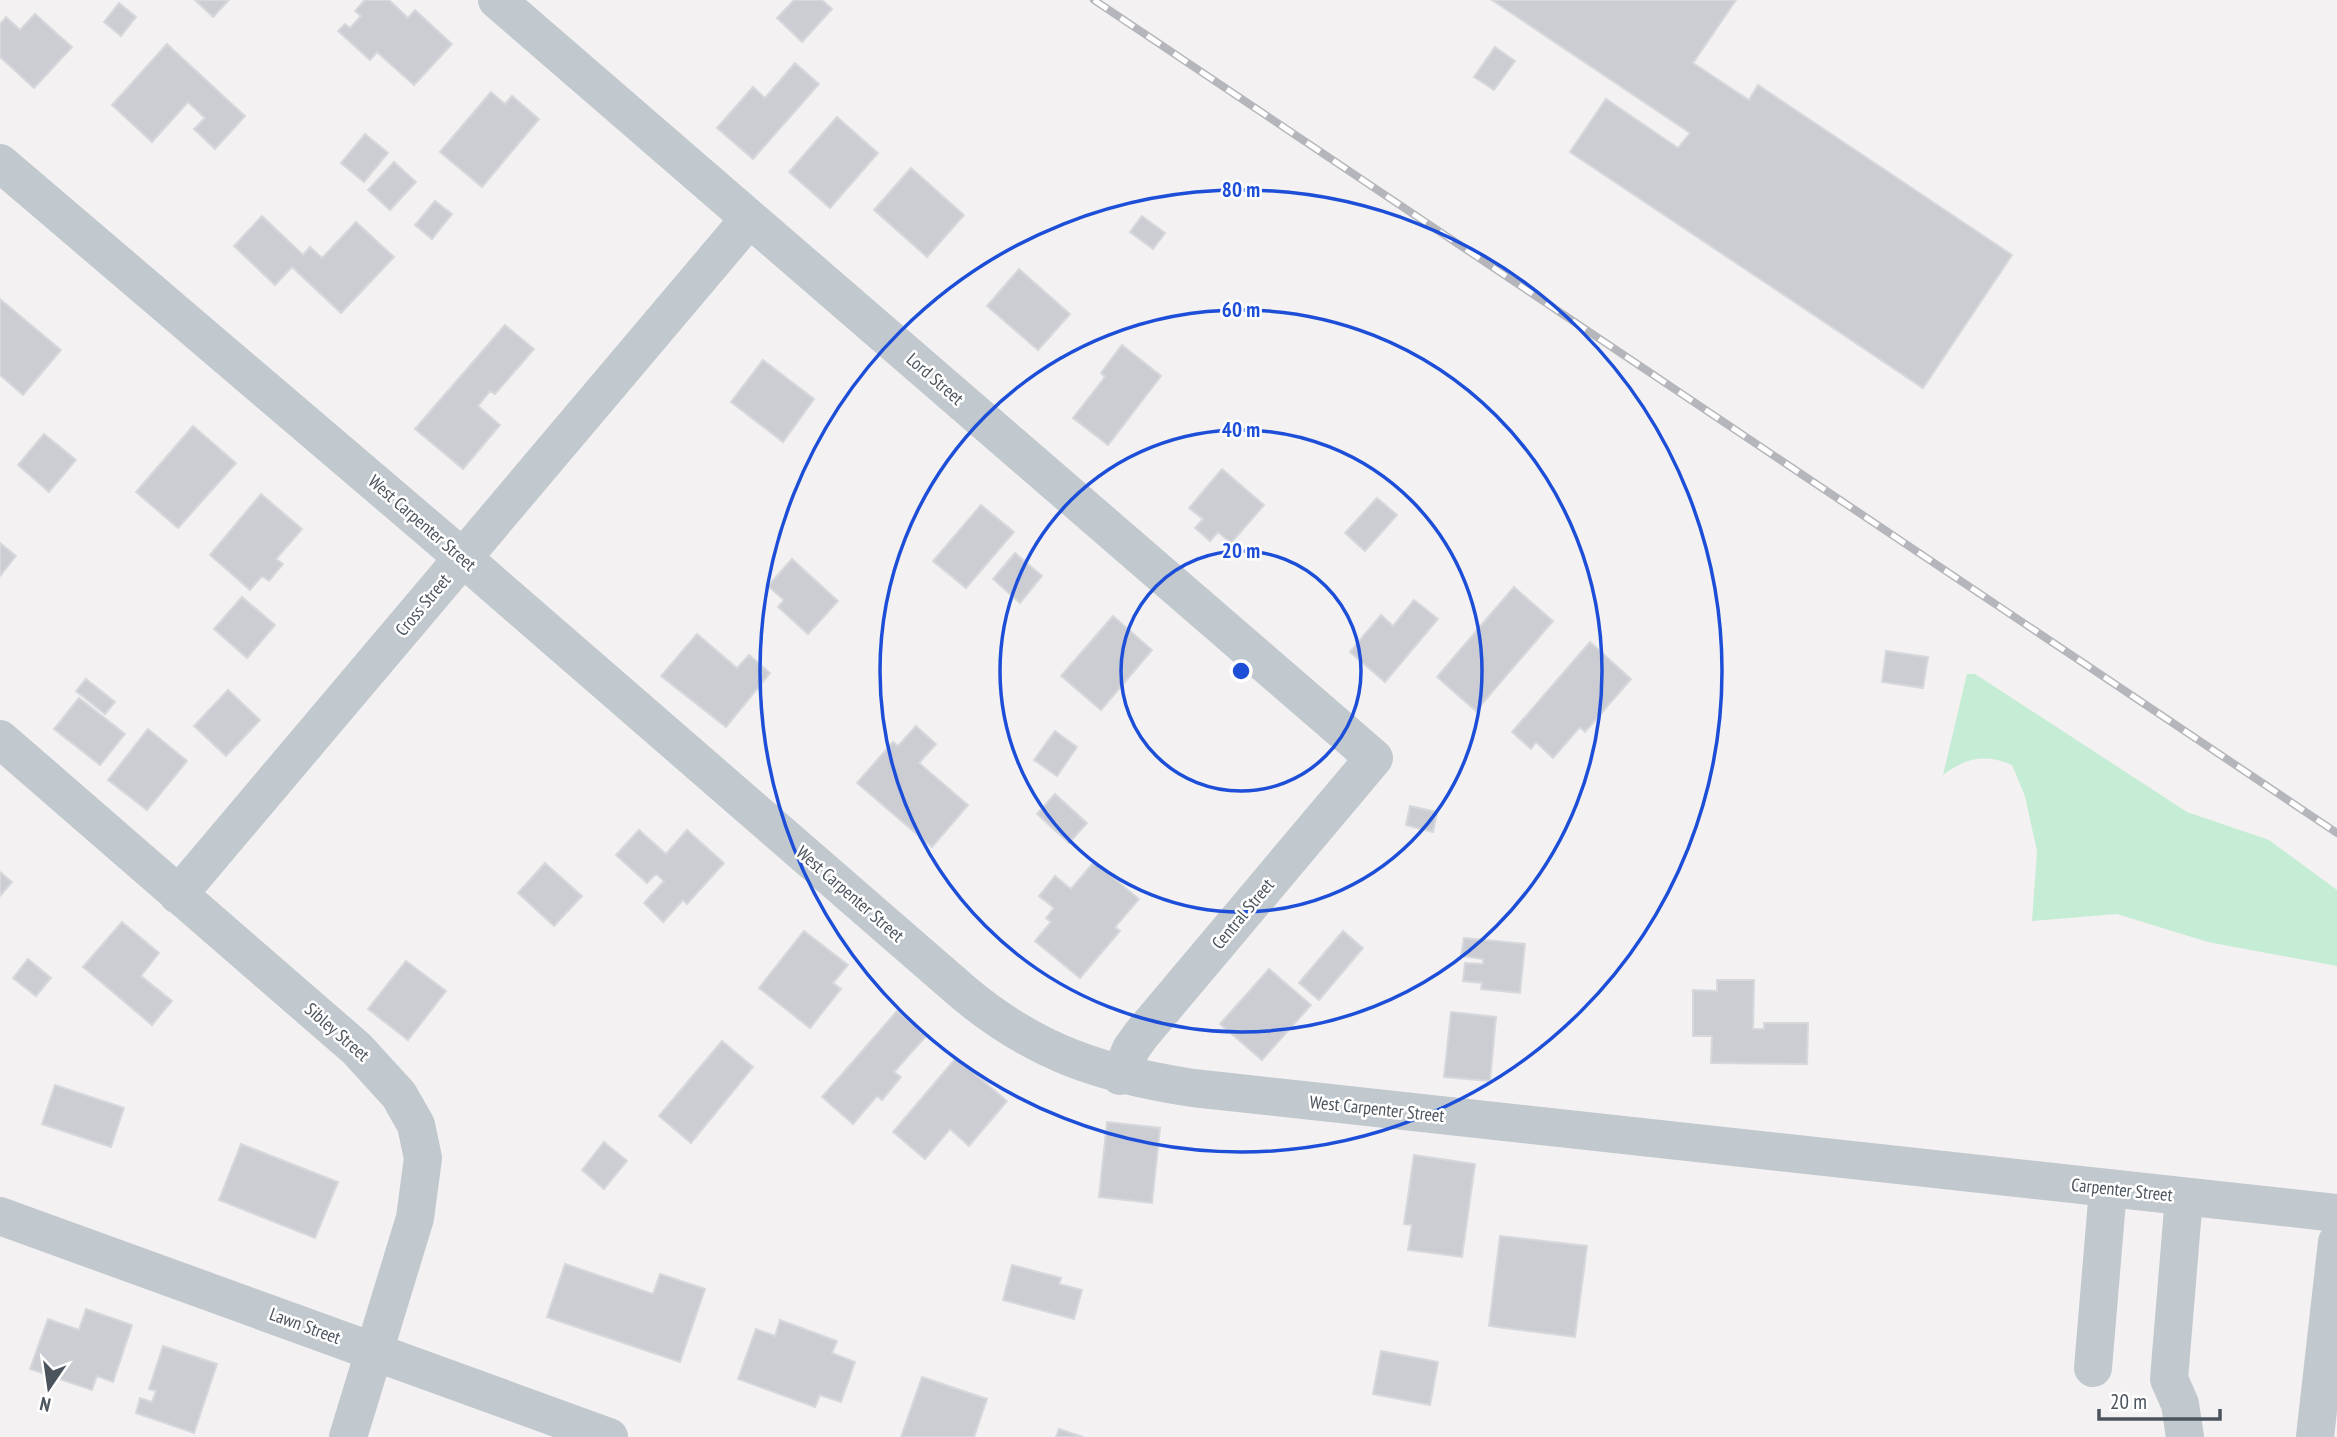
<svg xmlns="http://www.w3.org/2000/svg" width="2337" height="1437" viewBox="0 0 2337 1437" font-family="'PT Sans Narrow',sans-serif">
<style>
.green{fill:#c5ecd4}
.building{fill:#cccdd3;stroke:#d6d8dc;stroke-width:2}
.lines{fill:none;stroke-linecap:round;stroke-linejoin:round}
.minor{stroke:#c1c8ce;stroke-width:38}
.rail-casing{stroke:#b4b6bb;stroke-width:8}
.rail{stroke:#fff;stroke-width:5;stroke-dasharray:16;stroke-linecap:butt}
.ring{fill:none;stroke:#1d4ed8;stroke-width:3.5}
.labels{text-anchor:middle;stroke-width:5;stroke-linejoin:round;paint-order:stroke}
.street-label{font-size:18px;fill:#4b545d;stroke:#fff}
.centre{fill:#1d4ed8;stroke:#fff;stroke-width:3.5}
.ring-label{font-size:21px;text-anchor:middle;font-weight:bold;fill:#1d4ed8;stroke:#fff;stroke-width:5;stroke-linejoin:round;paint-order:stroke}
</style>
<rect width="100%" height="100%" fill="#f3f1f1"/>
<path class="green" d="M 1967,674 L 1975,674 L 2187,812 L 2269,840 L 2337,890 L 2337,966 L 2208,942 L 2117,914 L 2032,921 L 2037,851 L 2025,796 L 2012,765 C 1986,754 1967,757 1943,775 Z"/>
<path class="building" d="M 195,0 L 229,0 L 213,17 Z
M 365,0 L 389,0 L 408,18 L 415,10 L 452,44 L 414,85 L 377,52 L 370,60 L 338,31 L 345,24 L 350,28 L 361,16 L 355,11 Z
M 794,0 L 822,0 L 832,9 L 802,42 L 777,18 Z
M 1492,0 L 1736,0 L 1693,63 L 1749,100 L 1758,85 L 2012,255 L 1923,388 L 1570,152 L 1606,99 L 1678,148 L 1690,133 Z
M 119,3 L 136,17 L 121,36 L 104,22 Z
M 35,14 L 72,47 L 34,88 L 0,57 L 0,24 L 6,17 L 20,30 Z
M 167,44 L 245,116 L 215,149 L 194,129 L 205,118 L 188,102 L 152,142 L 112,105 Z
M 1495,47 L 1515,61 L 1494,90 L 1474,77 Z
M 795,63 L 819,84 L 753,159 L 717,128 L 753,87 L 765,98 Z
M 491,92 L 505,104 L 512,96 L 539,119 L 482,187 L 440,152 Z
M 837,117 L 878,153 L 830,208 L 789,172 Z
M 365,134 L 388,153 L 364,182 L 341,163 Z
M 394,162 L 416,182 L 390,210 L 368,190 Z
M 911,168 L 964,215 L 927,257 L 874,210 Z
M 435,201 L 452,214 L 432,239 L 415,225 Z
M 262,216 L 303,255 L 310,247 L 322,258 L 356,222 L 394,257 L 341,313 L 292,267 L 275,285 L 234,246 Z
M 1142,216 L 1165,233 L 1153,249 L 1130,232 Z
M 1019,269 L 1070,314 L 1038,350 L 987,306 Z
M 0,299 L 61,350 L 23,395 L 0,375 Z
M 505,325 L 534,349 L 495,394 L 490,391 L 478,406 L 500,425 L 463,469 L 415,429 Z
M 1122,345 L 1161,376 L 1108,445 L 1073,418 L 1105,377 L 1101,373 Z
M 763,360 L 814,399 L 783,442 L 731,402 Z
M 193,426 L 236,463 L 178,528 L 136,492 Z
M 44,434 L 76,460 L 49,492 L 18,465 Z
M 1222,469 L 1264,505 L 1231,543 L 1218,532 L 1210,541 L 1195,528 L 1203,519 L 1189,508 Z
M 261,494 L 302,529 L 276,559 L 283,564 L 269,581 L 262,576 L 250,590 L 210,555 Z
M 1377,498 L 1397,515 L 1365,551 L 1345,533 Z
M 981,505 L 1014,532 L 966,588 L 933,561 Z
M 0,543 L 16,556 L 0,576 Z
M 1015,553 L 1042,576 L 1020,603 L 993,579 Z
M 792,559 L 838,601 L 808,634 L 778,607 L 784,600 L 768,586 Z
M 1514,587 L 1553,621 L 1476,711 L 1437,677 Z
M 242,597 L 275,625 L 247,658 L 214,629 Z
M 1414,600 L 1438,619 L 1385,682 L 1350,652 L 1381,615 L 1393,626 Z
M 1113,616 L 1152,650 L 1101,710 L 1061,676 Z
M 697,634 L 737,668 L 749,655 L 770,673 L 726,727 L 661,676 Z
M 1590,642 L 1631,679 L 1585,732 L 1580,727 L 1553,758 L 1536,742 L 1531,749 L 1512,732 Z
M 1886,651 L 1928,657 L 1923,688 L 1882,682 Z
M 86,679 L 115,702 L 105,714 L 76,691 Z
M 228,690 L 260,720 L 226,756 L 194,726 Z
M 79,698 L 125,734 L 100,765 L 54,729 Z
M 916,726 L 936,744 L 919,763 L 968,805 L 932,847 L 857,783 L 893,742 L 898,746 Z
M 148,729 L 187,761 L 147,810 L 108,780 Z
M 1055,731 L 1077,747 L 1057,776 L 1034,760 Z
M 1055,794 L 1087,823 L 1069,843 L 1037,814 Z
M 1410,806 L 1437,812 L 1433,832 L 1406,825 Z
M 639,830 L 666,854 L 687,830 L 724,863 L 687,904 L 683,900 L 663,922 L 644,903 L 664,881 L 656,874 L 647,883 L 616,855 Z
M 1094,862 L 1139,899 L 1115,927 L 1120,931 L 1080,978 L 1035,941 L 1051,922 L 1046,918 L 1054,908 L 1039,896 L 1055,876 L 1071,889 Z
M 545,863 L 582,896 L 554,926 L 518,893 Z
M 0,872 L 12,882 L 0,896 Z
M 122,922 L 159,953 L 141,976 L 172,1001 L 152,1025 L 83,967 Z
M 804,931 L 848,965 L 833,983 L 841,989 L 810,1028 L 759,988 Z
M 1343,931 L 1363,948 L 1319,1000 L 1299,983 Z
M 1464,938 L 1525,944 L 1520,993 L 1481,989 L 1482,983 L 1463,981 L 1465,963 L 1483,964 L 1483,959 L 1461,956 Z
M 28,959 L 51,978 L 36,996 L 13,978 Z
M 406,961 L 446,991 L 408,1040 L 368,1009 Z
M 1269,969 L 1311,1005 L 1262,1060 L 1220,1024 Z
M 1717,980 L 1754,980 L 1753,1029 L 1764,1029 L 1764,1023 L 1808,1023 L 1807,1064 L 1711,1063 L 1712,1036 L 1693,1036 L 1693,990 L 1717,991 Z
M 897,1011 L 926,1036 L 894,1072 L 901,1077 L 882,1100 L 877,1096 L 853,1124 L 822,1097 Z
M 1451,1012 L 1496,1017 L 1490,1081 L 1444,1077 Z
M 722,1041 L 753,1067 L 691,1143 L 659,1116 Z
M 956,1058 L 1007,1101 L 969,1146 L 950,1129 L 925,1159 L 893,1132 Z
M 55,1085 L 124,1108 L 111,1147 L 42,1124 Z
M 1107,1122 L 1160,1128 L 1152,1203 L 1099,1197 Z
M 604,1142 L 627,1161 L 604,1189 L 582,1170 Z
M 241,1144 L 338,1182 L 315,1238 L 219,1200 Z
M 1414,1155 L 1475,1164 L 1462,1257 L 1408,1250 L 1412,1225 L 1404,1224 Z
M 1500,1236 L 1587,1246 L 1575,1337 L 1489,1326 Z
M 565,1264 L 653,1294 L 660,1274 L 705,1289 L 680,1362 L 547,1317 Z
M 1012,1265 L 1061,1278 L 1059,1284 L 1082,1290 L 1074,1319 L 1003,1300 Z
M 86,1309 L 132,1325 L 113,1382 L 97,1376 L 92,1390 L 30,1369 L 48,1319 L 79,1330 Z
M 780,1320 L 837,1341 L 832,1353 L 855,1362 L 841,1402 L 820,1395 L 815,1407 L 738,1379 L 756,1329 L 775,1336 Z
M 163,1346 L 217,1364 L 194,1433 L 136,1413 L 140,1398 L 152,1402 L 156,1391 L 149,1389 Z
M 1381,1351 L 1438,1362 L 1430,1405 L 1373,1394 Z
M 922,1377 L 987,1399 L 974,1437 L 901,1437 Z
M 1059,1429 L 1083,1437 L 1056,1437 Z"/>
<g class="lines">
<path class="minor" d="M 497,0 L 1374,758 L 1141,1035 L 1131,1049 L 1120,1076
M 0,163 L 463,558 L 964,993 C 1036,1053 1101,1074 1193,1088 L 2337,1213
M 0,739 L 357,1049 L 399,1095 L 416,1125 L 423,1158 L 415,1218 L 348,1437
M 178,895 L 749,219
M 2184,1197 L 2169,1379 L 2180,1404 L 2185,1437
M 0,1216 L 609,1437
M 2093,1368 L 2108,1189
M 2315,1437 L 2337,1242"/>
<defs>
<path id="rail" d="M 1094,0 L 2337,833"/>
</defs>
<use href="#rail" class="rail-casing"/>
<use href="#rail" class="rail"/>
</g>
<g class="ring">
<circle cx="1241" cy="671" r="120"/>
<circle cx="1241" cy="671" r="241"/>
<circle cx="1241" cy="671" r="361"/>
<circle cx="1241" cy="671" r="481"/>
</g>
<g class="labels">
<g class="street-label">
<text transform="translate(935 379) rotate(41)" y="6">Lord Street</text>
<text transform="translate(422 523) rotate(41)" y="6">West Carpenter Street</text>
<text transform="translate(423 605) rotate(-50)" y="6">Cross Street</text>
<text transform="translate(850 894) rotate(41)" y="6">West Carpenter Street</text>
<text transform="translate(1243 914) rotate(-50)" y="6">Central Street</text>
<text transform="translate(337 1032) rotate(41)" y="6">Sibley Street</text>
<text transform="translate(1377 1109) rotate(6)" y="6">West Carpenter Street</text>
<text transform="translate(2122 1190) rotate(6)" y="6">Carpenter Street</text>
<text transform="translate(305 1326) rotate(20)" y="6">Lawn Street</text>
</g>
</g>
<circle cx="1241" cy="671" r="10" class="centre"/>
<g class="ring-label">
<text x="1241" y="197">80 m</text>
<text x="1241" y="317">60 m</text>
<text x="1241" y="437">40 m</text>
<text x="1241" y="558">20 m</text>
</g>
<g transform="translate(49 1388) rotate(193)" stroke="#ffffff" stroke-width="5" paint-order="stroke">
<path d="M0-5L12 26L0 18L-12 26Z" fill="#4b545d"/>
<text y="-10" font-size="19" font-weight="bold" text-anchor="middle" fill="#4b545d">N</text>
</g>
<path d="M2099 1409v10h121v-10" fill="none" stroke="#4b545d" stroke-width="3.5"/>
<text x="2110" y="1409" font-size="21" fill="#4b545d" stroke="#ffffff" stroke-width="5" paint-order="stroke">20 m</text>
</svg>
